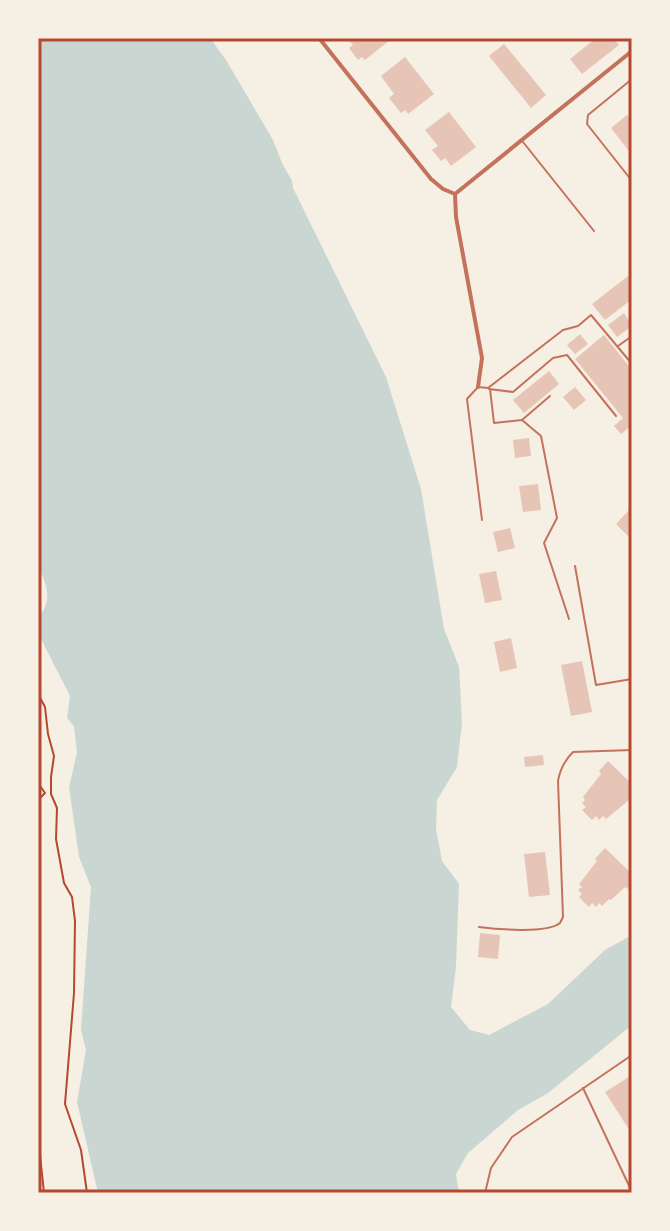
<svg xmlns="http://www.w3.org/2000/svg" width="670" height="1231" viewBox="0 0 670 1231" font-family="Barlow,sans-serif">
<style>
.water{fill:#c9d6d2}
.building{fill:#e6c5b7}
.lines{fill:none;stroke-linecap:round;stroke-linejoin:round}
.path{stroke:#b5482f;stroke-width:2}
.service{stroke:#c5725c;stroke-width:2}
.minor{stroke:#c5725c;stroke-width:4}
.neatline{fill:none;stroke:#b5482f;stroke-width:3}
</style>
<rect width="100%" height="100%" fill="#f6efe4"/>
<path class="water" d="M 38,38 L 210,38 L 226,60 L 273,140 L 282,163 L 292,181 L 293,188 L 386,377 L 421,489 L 444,629 L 459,667 L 462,723 L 457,767 L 437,800 L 436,829 L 442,861 L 459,884 L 456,966 L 451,1007 L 470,1030 L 489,1035 L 548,1004 L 605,950 L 632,935 L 632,1025 L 548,1093 L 518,1110 L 468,1153 L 456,1174 L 459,1193 L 98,1193 L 77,1102 L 86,1050 L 81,1030 L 91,887 L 79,857 L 69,787 L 77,753 L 74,726 L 67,718 L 70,696 L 38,633 L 38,618 C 52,602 48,588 40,570 L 38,570 Z"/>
<path class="building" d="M 347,38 L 388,38 L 390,40 L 365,60 L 362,57 L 358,60 L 349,48 L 353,45 Z
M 596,38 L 613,38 L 619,45 L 582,74 L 570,59 Z
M 504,44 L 546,95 L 531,108 L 489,56 Z
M 405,57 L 434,94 L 408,114 L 405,110 L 401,113 L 389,98 L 394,94 L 381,76 Z
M 449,112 L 476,147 L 451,166 L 445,158 L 441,161 L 432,150 L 438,146 L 425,130 Z
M 627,115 L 632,121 L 632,155 L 611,128 Z
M 632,273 L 632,299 L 605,320 L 592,304 Z
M 624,313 L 632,326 L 617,337 L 608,325 Z
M 580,334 L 588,344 L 575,354 L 567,345 Z
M 604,335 L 632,370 L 632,425 L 621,434 L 614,426 L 623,418 L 575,359 Z
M 549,371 L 559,384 L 524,413 L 513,400 Z
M 575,387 L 586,400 L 574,410 L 563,397 Z
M 529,438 L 531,456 L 515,458 L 513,440 Z
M 538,484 L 541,510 L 523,512 L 519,486 Z
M 632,507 L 632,533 L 629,537 L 616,524 Z
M 510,528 L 515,548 L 498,552 L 493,532 Z
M 496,571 L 502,600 L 485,603 L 479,574 Z
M 511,638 L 517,668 L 500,672 L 494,642 Z
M 582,661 L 592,712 L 571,716 L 561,665 Z
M 543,755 L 544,765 L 525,767 L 524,757 Z
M 608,761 L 632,784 L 632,803 L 629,800 L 606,819 L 603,816 L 599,820 L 596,816 L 592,820 L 582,810 L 586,807 L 582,803 L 585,800 L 583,797 L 601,774 L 599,771 Z
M 605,848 L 632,874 L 632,884 L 627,889 L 625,887 L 611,900 L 609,899 L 602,906 L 599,903 L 596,907 L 592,903 L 589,907 L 579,897 L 582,894 L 578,890 L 582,887 L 579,884 L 597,861 L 595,859 Z
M 545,852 L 550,895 L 529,897 L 524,854 Z
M 480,933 L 500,935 L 498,959 L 478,957 Z
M 632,1075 L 632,1130 L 630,1131 L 605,1092 Z"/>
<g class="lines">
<path class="path" d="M 38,694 L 45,707 L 48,734 L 54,756 L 51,777 L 51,794 L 57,808 L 56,839 L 64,883 L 72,897 L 75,921 L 74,993 L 65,1104 L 81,1150 L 87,1193
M 38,783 L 45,793 L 38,800
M 38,1136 L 44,1193"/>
<path class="service" d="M 632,79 L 588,115 L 587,124 L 632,181
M 523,142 L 594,231
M 618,346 L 632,336
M 489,389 L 513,392 L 553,358 L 567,355 L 616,416
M 490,389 L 494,423 L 522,420 L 550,396
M 522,420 L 541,436 L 557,518 L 544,543 L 569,619
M 482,520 L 467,399 L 478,387 L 488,388 L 563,330 L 578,326 L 591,315 L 632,364
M 575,566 L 596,685 L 632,679
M 479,927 C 495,929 547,934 560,923 C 561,921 562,919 563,917 L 558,781 C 560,769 564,761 573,752 L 632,750
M 583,1088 L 632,1192
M 485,1193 L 491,1168 L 512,1137 L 632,1055"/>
<path class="minor" d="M 319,38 L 431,179 L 443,189 L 455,194
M 455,194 L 632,51
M 455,194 L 456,217 L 482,358 L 478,387"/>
</g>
<rect width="670" height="1231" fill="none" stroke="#f6efe4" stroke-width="80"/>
<rect x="40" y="40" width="590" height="1151" class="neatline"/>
</svg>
